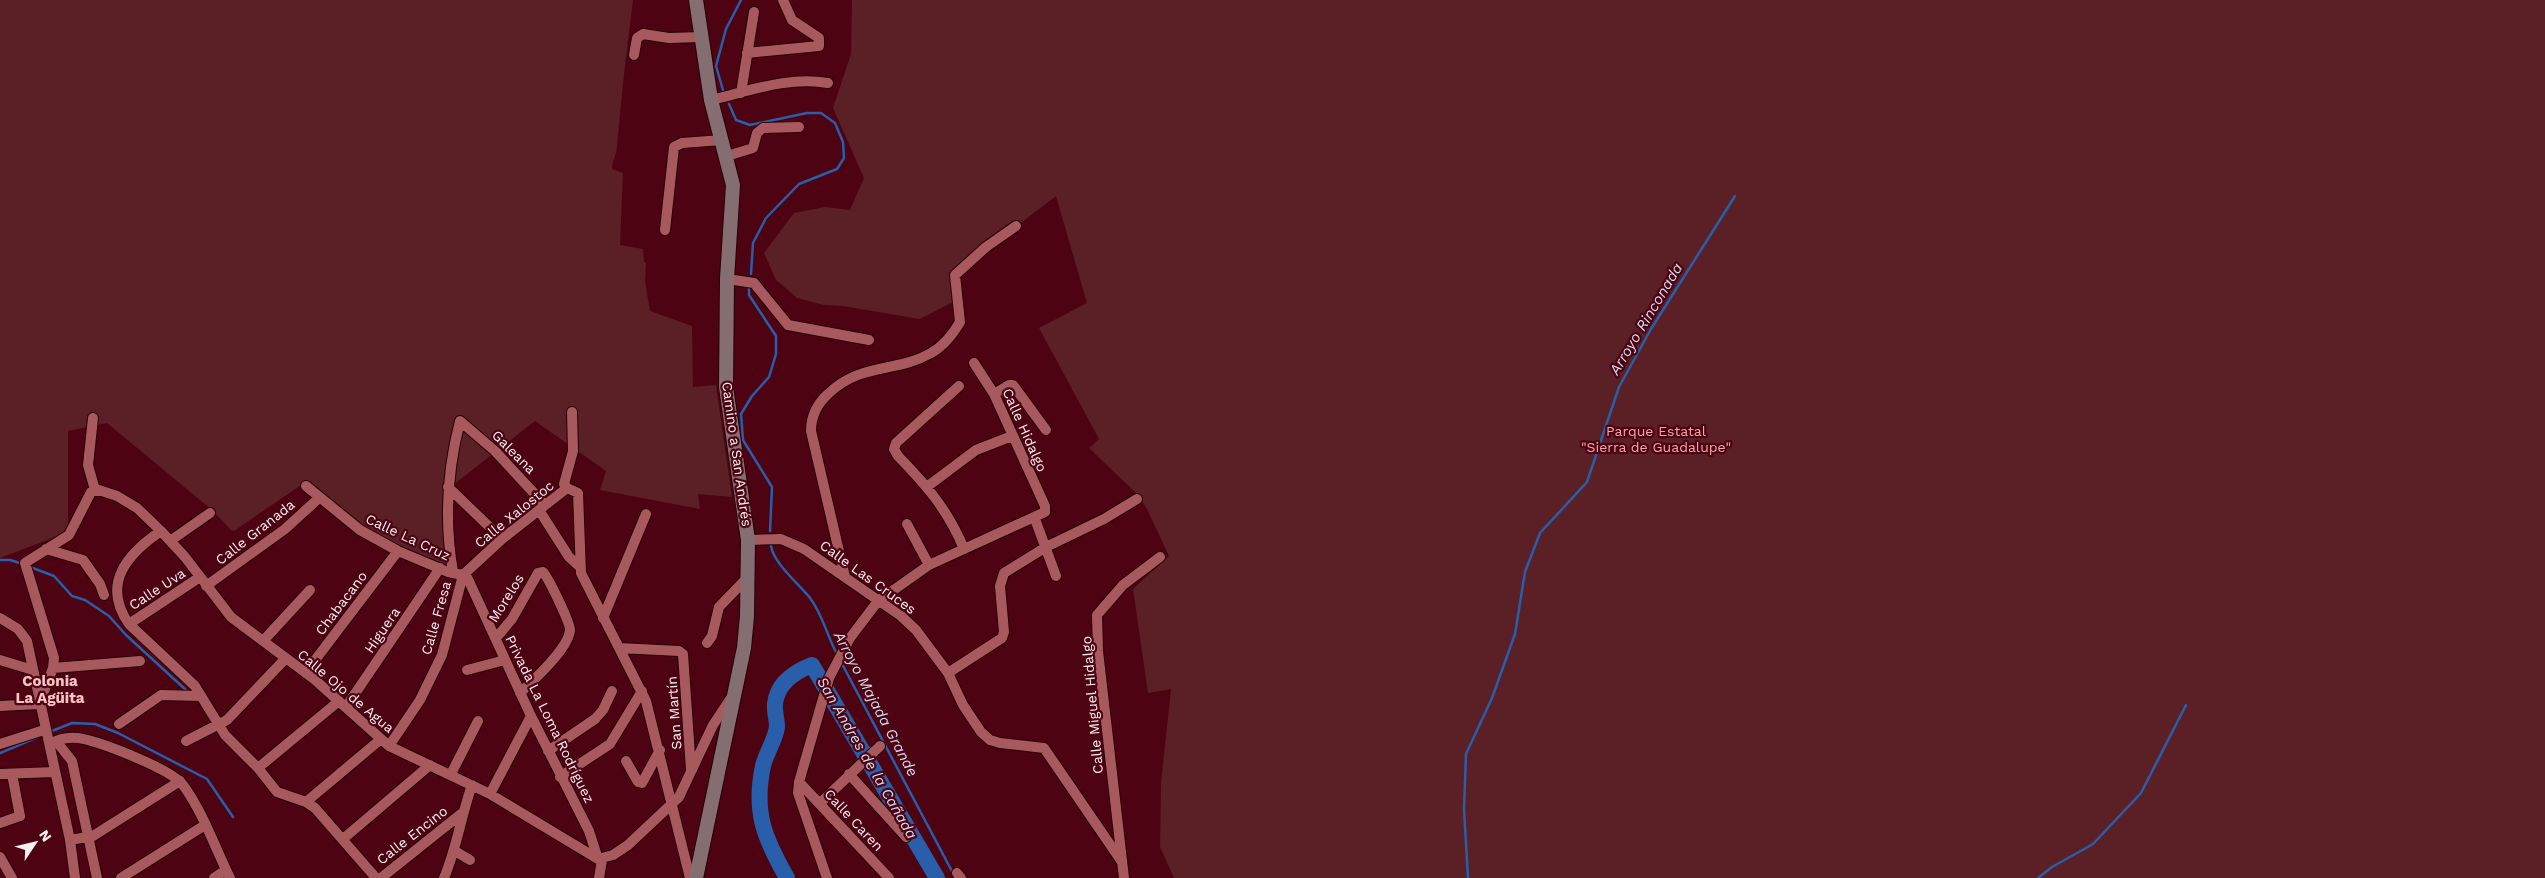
<svg xmlns="http://www.w3.org/2000/svg" width="2545" height="878" viewBox="0 0 2545 878" font-family="'Work Sans',sans-serif">
<style>
.green{fill:#5a2025}
.lines{fill:none;stroke-linecap:round;stroke-linejoin:round}
.stream{stroke:#285eaa;stroke-width:2.5}
.river{stroke:#285eaa;stroke-width:16}
.street-casing{stroke:#250206;stroke-width:12}
.secondary-casing{stroke:#250206;stroke-width:16}
.street{stroke:#a8595d;stroke-width:10}
.secondary{stroke:#856e71;stroke-width:14}
.labels{text-anchor:middle;stroke-width:4.5;stroke-linejoin:round;paint-order:stroke}
.street-label{font-size:14px;fill:#f9f0f0;stroke:#4e0312}
.park-label{font-size:14px;fill:#f8a5a7;stroke:#4e0312}
.water-label{font-size:15px;font-style:italic;fill:#d1dff4;stroke:#4e0312}
.neighbourhood-label{font-size:15px;font-weight:bold;fill:#fac4c4;stroke:#4e0312}
</style>
<rect width="100%" height="100%" fill="#4e0312"/>
<path class="green" d="M 0,0 L 633,0 C 627,49 621,97 617,146 C 617,155 612,160 612,169 L 623,173 L 620,245 L 643,249 L 644,262 L 646,263 L 645,281 L 650,311 L 692,326 L 693,387 L 716,385 L 732,497 L 698,494 L 700,509 L 600,490 L 606,471 L 535,421 L 444,492 L 449,566 L 415,556 L 359,528 L 304,483 L 234,531 L 231,530 L 212,510 L 107,423 L 68,431 L 68,532 L 0,558 Z
M 852,0 L 2545,0 L 2545,878 L 1174,878 L 1160,847 L 1161,783 L 1171,689 L 1148,693 L 1133,589 L 1169,556 L 1147,509 L 1136,493 L 1089,448 L 1099,439 L 1039,328 L 1087,303 L 1056,196 L 962,268 L 953,302 L 920,319 L 843,306 L 824,305 L 797,298 L 776,280 L 764,253 L 794,213 L 825,207 L 850,210 L 864,178 L 833,108 L 851,54 Z"/>
<g class="lines">
<path class="stream" d="M 723,90 L 716,66 L 726,29 L 741,0
M 729,104 L 736,120 L 750,125 L 807,113 L 821,113 L 835,123 L 843,142 L 844,158 L 837,169 L 799,184 L 766,218 L 753,243 L 751,274
M 749,289 L 749,295 L 776,336 L 776,354 L 769,377 L 752,396 L 741,414 L 743,440 L 772,487 L 770,531
M 771,546 C 774,564 799,584 810,598 C 823,615 827,636 837,654
M 0,560 L 10,560 L 23,564
M 30,567 L 54,576 L 72,596 L 85,600 L 109,616 L 126,635 L 186,690
M 841,662 L 954,875
M 52,731 L 72,723 L 95,724 L 118,733 L 207,779 L 233,817
M 0,753 L 38,737
M 1468,878 L 1464,809 L 1466,754 L 1492,698 L 1515,634 L 1525,572 L 1540,533 L 1587,482 L 1619,387 L 1651,329 L 1735,196
M 2038,878 L 2052,867 L 2093,844 L 2141,793 L 2186,705"/>
<path class="river" d="M 787,878 C 765,839 753,813 763,766 C 766,753 775,741 777,727 C 777,719 774,711 775,704 C 777,683 794,672 812,665 L 937,878"/>
<defs>
<path id="street" d="M 747,53 L 819,46 L 819,38 L 792,20 L 783,0
M 634,55 L 637,38 L 643,34 L 669,38 L 701,37
M 741,93 L 754,12
M 711,100 C 749,91 789,76 828,83
M 727,156 L 753,148 L 757,133 L 763,128 L 799,127
M 665,230 L 674,147 L 682,143 L 722,140
M 727,279 L 754,283 L 788,325 L 869,340
M 959,386 L 896,443 L 894,449 L 898,456 C 927,486 948,510 964,549
M 994,394 L 1009,385 L 1013,385 L 1046,430
M 93,418 L 88,465 L 95,490
M 306,486 L 360,530 L 398,551 L 448,572 L 463,575 L 468,579 L 531,716 L 589,831 L 598,859 L 602,860 L 599,878
M 928,486 L 976,450 L 1012,436
M 448,487 L 502,539
M 567,488 L 578,493 L 581,573 L 646,701 L 690,878
M 567,488 L 564,484 L 573,451 L 572,412
M 539,510 L 569,557 L 579,566
M 1035,519 L 1056,576
M 907,524 L 929,565
M 161,531 C 127,554 101,584 129,624 L 195,686 L 225,735 L 258,768 L 277,792 L 306,802 L 315,808 L 376,878
M 748,540 L 781,539 L 804,549 L 901,616 L 916,630 L 948,673 L 963,705 L 981,732 L 990,740 L 1000,743 L 1044,748 L 1122,862
M 170,541 L 210,513
M 46,549 L 83,560 L 100,584 L 104,595
M 453,572 C 444,520 447,471 460,421 L 495,451 L 545,505
M 463,575 L 502,539 L 567,488
M 845,577 L 811,431 C 811,416 817,404 828,394 C 861,362 897,373 931,353 C 942,347 953,334 960,322 L 955,275 L 986,247 L 1016,226
M 206,586 L 285,529 L 319,498
M 0,618 L 18,629 L 27,641 L 70,840 L 75,878
M 603,618 L 646,514
M 129,624 L 200,577
M 496,638 L 512,619 L 538,573 L 543,572 C 549,579 571,624 570,631 C 567,650 534,680 520,693
M 263,641 L 310,590
M 707,643 L 712,636 L 719,607 L 748,577
M 619,648 L 679,651 L 683,654 L 691,770
M 0,660 L 33,670
M 53,668 L 140,661
M 467,670 L 505,660
M 306,672 L 398,551
M 948,673 L 1002,638 L 1004,632 L 1000,586 L 1004,573 L 1046,547 L 1104,519 L 1137,499
M 39,704 L 53,668 L 54,658 L 25,563 L 69,535 L 91,492 L 99,490 L 117,496 L 137,508 L 161,531 L 185,557 L 231,617 L 314,679 L 389,746 L 490,794 L 598,859 L 613,855 L 628,845 L 679,797 L 713,725 L 731,698
M 0,706 L 39,704
M 346,707 L 440,568
M 119,724 L 161,695 L 201,696
M 56,741 C 63,738 70,737 78,738 C 99,741 171,769 183,785 C 203,812 215,848 230,878
M 186,741 L 227,720 L 286,658
M 0,744 L 44,730
M 51,744 L 56,741 L 72,761 L 97,878
M 389,746 L 420,700 L 442,655 L 463,575
M 548,751 L 595,719 L 603,710 L 612,691
M 626,761 L 638,782 L 642,783 L 660,750
M 258,768 L 339,701
M 0,774 L 54,772
M 451,774 L 478,721
M 849,774 L 906,837
M 560,777 L 610,744 L 642,691
M 799,782 L 889,878
M 490,794 L 531,716
M 306,802 L 381,739
M 820,803 L 880,746
M 0,823 L 20,816 L 12,774
M 343,839 L 430,765
M 70,840 L 93,836 L 180,781
M 455,851 L 470,860
M 0,857 L 12,878
M 957,873 L 961,878
M 121,878 L 205,825
M 214,878 L 226,870
M 381,878 L 461,814
M 444,878 C 457,847 461,816 472,785
M 827,878 L 798,793 L 799,782 L 829,678 L 850,638 L 878,601 L 929,565 L 1045,512 L 1045,506 L 994,394 L 974,363
M 1124,878 L 1098,651 L 1097,615 L 1123,585 L 1160,557"/>
<path id="secondary" d="M 696,0 L 711,100 L 733,185 L 727,279 L 726,387 L 748,540 L 747,616 L 744,648 L 696,878"/>
</defs>
<use href="#street" class="street-casing"/>
<use href="#secondary" class="secondary-casing"/>
<use href="#street" class="street"/>
<use href="#secondary" class="secondary"/>
</g>
<g class="labels">
<g class="street-label">
<text transform="translate(1025 430) rotate(66)" y="5">Calle Hidalgo</text>
<text transform="translate(514 452) rotate(45)" y="5">Galeana</text>
<text transform="translate(737 454) rotate(82)" y="5">Camino a San Andrés</text>
<text transform="translate(514 514) rotate(-39)" y="5">Calle Xalostoc</text>
<text transform="translate(255 532) rotate(-38)" y="5">Calle Granada</text>
<text transform="translate(408 537) rotate(25)" y="5">Calle La Cruz</text>
<text transform="translate(868 577) rotate(36)" y="5">Calle Las Cruces</text>
<text transform="translate(157 589) rotate(-33)" y="5">Calle Uva</text>
<text transform="translate(506 598) rotate(-58)" y="5">Morelos</text>
<text transform="translate(341 603) rotate(-53)" y="5">Chabacano</text>
<text transform="translate(436 618) rotate(-74)" y="5">Calle Fresa</text>
<text transform="translate(382 630) rotate(-56)" y="5">Higuera</text>
<text transform="translate(346 691) rotate(40)" y="5">Calle Ojo de Agua</text>
<text transform="translate(1092 705) rotate(-95)" y="5">Calle Miguel Hidalgo</text>
<text transform="translate(674 713) rotate(-94)" y="5">San Martín</text>
<text transform="translate(550 719) rotate(64)" y="5">Privada La Loma Rodríguez</text>
<text transform="translate(854 820) rotate(47)" y="5">Calle Caren</text>
<text transform="translate(412 835) rotate(-38)" y="5">Calle Encino</text>
</g>
<g class="park-label">
<text x="1656" y="436">Parque Estatal<tspan x="1656" dy="16">"Sierra de Guadalupe"</tspan></text>
</g>
<g class="water-label">
<text transform="translate(1646 319) rotate(-59)" y="5">Arroyo Rinconada</text>
<text transform="translate(876 704) rotate(62)" y="5">Arroyo Majada Grande</text>
<text transform="translate(867 758) rotate(60)" y="5">San Andres de la Cañada</text>
</g>
<g class="neighbourhood-label">
<text x="50" y="686">Colonia<tspan x="50" dy="17">La Agüita</tspan></text>
</g>
</g>
<g transform="translate(35 843) rotate(55)" stroke="#4e0312" stroke-width="4" paint-order="stroke">
<path d="M0-4L9 19L0 12L-9 19Z" fill="#f9f0f0"/>
<text y="-8" font-size="14" font-weight="bold" text-anchor="middle" fill="#f9f0f0">N</text>
</g>
</svg>
